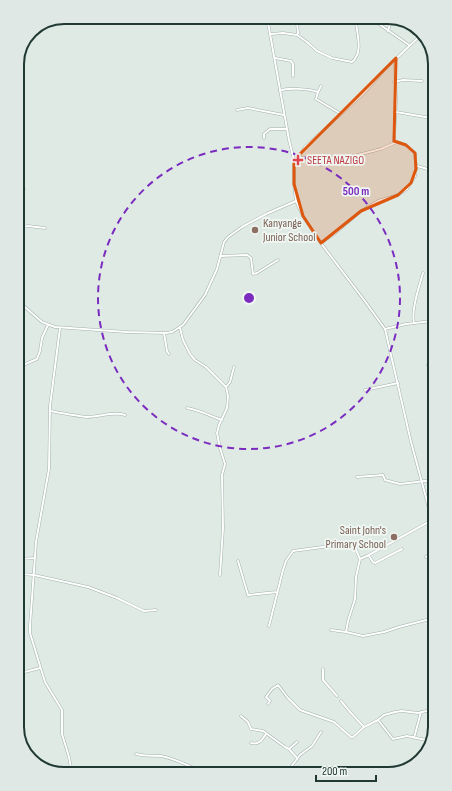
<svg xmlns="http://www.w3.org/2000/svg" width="452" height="791" viewBox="0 0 452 791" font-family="'Sofia Sans Condensed',sans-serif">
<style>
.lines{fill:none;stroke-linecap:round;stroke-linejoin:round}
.minor-casing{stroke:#a2b1ac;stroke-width:3}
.tertiary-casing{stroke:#a2b1ac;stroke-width:3}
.minor{stroke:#fff;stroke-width:2}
.tertiary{stroke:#fff;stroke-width:2}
.marked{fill:#de570e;fill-opacity:0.2;stroke:#de570e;stroke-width:3;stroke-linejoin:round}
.ring{fill:none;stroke:#7b2cbf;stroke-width:2;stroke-dasharray:7 5}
.health-dot{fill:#e0444e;stroke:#f0f7f3;stroke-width:1.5}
.education-dot{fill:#8d6e63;stroke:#f0f7f3;stroke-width:1.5}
.labels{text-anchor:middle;stroke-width:3.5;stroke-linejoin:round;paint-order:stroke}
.health-label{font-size:12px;fill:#be3a42;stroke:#f0f7f3;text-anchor:start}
.education-label{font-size:12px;fill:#785e54;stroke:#f0f7f3;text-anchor:start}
.rim{fill:none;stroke:#213933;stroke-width:2}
.centre{fill:#7b2cbf;stroke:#f0f7f3;stroke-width:2}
.ring-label{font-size:12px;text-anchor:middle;font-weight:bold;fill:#7b2cbf;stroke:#f0f7f3;stroke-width:3.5;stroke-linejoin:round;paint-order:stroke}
</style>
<rect width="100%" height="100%" fill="#dfeae5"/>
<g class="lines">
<defs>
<path id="minor" d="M 365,17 L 379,24 L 409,45
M 388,31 L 392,17
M 271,34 L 283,33 L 297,35 L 307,42 L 317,51 L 332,58 L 352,62 C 365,51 355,31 356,17
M 297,35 L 298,33 L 297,23
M 275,58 L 291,61 L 293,64 L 293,76
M 394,82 L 403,80 L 422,81
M 321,86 L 318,92 L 316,99 L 341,114
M 280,91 C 287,87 309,89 318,92
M 17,101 L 22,100
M 237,110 L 248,108 L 284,115
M 396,112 L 431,118
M 264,138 L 264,134 L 270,129 L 286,129
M 394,143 L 396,100 L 395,65 L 396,59
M 298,158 L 346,158 L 381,149 L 397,142 L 406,145 L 415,153 L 416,169 L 415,176 L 407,189 L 398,195 L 378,201 L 361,211 L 335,233 L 321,243
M 294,160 L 298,158 L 305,147 L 364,93 L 384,70 L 422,34
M 417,166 L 431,170
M 18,194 L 24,189
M 18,228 L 28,226 L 45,228
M 221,256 L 247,255 L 251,258 L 253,274 L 257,273 L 278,260
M 19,302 L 42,322 L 55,327 L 127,332 L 166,333 L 172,332 L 183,325 L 205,295 L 217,269 L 224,242 L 228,237 L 242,227 L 266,214 L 296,201
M 414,323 C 411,310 419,287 423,273
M 60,328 L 50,406 L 49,469 L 36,542 L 30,626 L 30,633 L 45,682 L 62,710 L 62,734 L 69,757 L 72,774
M 180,328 L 183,340 L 190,354 L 195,360 L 206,367 L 226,387 L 228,396 L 227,408 L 219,425 L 217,433 L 220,448 L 225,464 L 222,475 L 223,528 L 220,575
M 385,329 L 406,324 L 432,321
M 164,333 L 167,351 L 169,354
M 428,365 L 432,349
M 226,387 L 230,382 L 234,367
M 365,390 L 398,383
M 19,392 L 22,391 L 23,365 L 37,359 L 40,351 L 42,338 L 48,325
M 187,408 C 200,410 210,416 222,420
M 50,411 C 62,413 75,416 87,417 C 100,417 113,411 125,415
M 357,477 L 383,475 L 385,480 L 400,484 L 433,480
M 369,556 L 373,562 L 375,563 L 402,549
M 426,557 L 434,550
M 20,559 L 35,558
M 238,561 L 248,595 L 277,592
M 21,574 L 34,575 L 88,587 L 117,598 L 144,611 L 156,610
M 269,626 L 283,570 L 286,561 L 293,551 L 352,543 L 354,545 L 360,559 L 367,556 L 434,519
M 331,630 L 346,632 L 363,636 L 384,632 L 399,627 L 434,618
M 346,632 L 348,621 L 355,599 L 356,577 L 360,559
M 323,669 L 323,680 L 337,696
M 21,673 L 40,668
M 341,701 L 351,713 L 364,727 L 378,720 L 384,715 L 395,712 L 402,711 L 418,713 L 435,709
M 268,704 L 270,701 L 266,697 L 272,689 L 278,685 L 288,698 L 300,710 L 334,722 L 351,737 L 353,737 L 364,727
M 241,716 L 248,722 L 251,729 L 263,731 L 285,747 L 289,749
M 378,720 L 393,739 L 407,736 L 431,741
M 414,738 L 421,712
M 297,742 L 289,749 L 297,758
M 251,743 C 259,745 262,740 266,734
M 136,754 C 147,757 152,755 161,756 C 176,759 189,766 203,772
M 288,771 L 300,755 L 312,746 L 321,732"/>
<path id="tertiary" d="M 267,17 L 289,140 L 294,160 L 294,184 L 296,201 L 303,216 L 317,238 L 364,300 L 385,329 L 411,442 L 434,527"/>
</defs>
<use href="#minor" class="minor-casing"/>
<use href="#tertiary" class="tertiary-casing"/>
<use href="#minor" class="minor"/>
<use href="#tertiary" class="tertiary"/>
</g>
<path class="marked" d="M 396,58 L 394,141 L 406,145 L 415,153 L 416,169 L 411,183 L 398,195 L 361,211 L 321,243 L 303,216 L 294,184 L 294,160 Z"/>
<circle class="ring" cx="249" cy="298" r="151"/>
<path class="health-dot" d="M296 154h4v4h4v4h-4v4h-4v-4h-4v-4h4z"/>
<g class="education-dot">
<circle cx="255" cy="230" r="4"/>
<circle cx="394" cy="537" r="4"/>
</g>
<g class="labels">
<g class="health-label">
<text x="307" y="164">SEETA NAZIGO</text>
</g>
<g class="education-label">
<text x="263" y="227">Kanyange<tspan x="263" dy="14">Junior School</tspan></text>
<text x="386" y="534" text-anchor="end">Saint John's<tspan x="386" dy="14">Primary School</tspan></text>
</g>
</g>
<path d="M0 0H452V791H0ZM64 24H388A40 40 0 0 1 428 64V727A40 40 0 0 1 388 767H64A40 40 0 0 1 24 727V64A40 40 0 0 1 64 24Z" fill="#dfe8e4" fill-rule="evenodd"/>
<path class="rim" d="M64 24H388A40 40 0 0 1 428 64V727A40 40 0 0 1 388 767H64A40 40 0 0 1 24 727V64A40 40 0 0 1 64 24Z"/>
<circle cx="249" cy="298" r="6" class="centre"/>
<g class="ring-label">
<text x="356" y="195">500 m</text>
</g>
<path d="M316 775v6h60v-6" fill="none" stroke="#213933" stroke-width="2"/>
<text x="322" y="775" font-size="12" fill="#213933" stroke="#f0f7f3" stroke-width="3" paint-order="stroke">200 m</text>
</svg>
